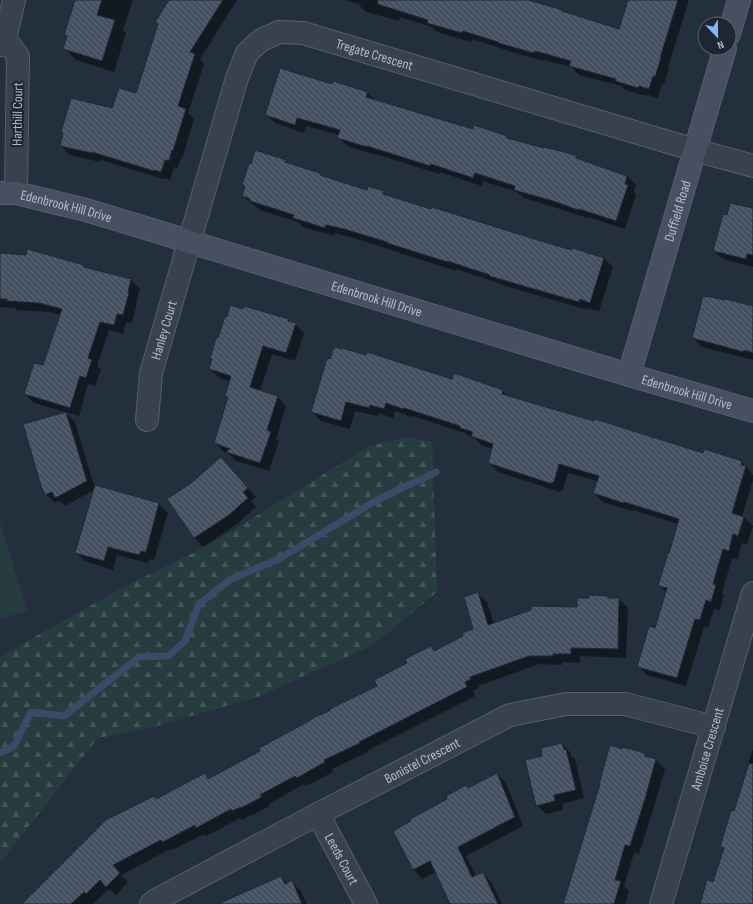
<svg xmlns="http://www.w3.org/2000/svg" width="753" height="904" viewBox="0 0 753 904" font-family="'Sofia Sans Condensed',sans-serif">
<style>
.forest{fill:url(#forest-firs)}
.pitch{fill:#263c3f}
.shadow{fill:#0007}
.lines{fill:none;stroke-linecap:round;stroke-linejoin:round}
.stream{stroke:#394c67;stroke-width:7}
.building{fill:url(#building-back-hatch);stroke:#1f2835}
.street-casing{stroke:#565f6c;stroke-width:24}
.secondary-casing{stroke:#565f6c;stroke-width:24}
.street{stroke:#38414e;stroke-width:22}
.secondary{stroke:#465061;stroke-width:22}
.labels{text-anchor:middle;stroke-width:4;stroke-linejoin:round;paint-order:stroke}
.street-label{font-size:14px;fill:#b4bcc9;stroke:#1d2633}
</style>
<defs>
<pattern id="forest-firs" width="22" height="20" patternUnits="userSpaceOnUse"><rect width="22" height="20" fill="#263c3f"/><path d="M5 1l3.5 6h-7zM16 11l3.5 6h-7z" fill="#435659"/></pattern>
<pattern id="building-back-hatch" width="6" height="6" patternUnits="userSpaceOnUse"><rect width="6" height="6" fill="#455162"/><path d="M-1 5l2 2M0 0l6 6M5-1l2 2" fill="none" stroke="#5d6877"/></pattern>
</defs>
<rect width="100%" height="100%" fill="#242f3e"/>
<path class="forest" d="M 408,437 L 432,442 L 437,592 L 373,645 L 260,696 L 154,727 L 98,738 L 0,863 L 0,657 L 38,635 L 120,589 L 211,544 L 369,446 Z"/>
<path class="pitch" d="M 0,522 L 27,611 L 0,619 Z"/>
<path class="shadow" d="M 76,0 L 133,0 L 123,30 L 126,33 L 114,72 L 76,60 L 64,48 Z
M 170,0 L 237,0 L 200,59 L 204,64 L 188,113 L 194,119 L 182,159 L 181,158 L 177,169 L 174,168 L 170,180 L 163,178 L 163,179 L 101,160 L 100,162 L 70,155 L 61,146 L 113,109 L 136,94 Z
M 345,0 L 527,0 L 619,30 L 629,0 L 689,0 L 668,67 L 669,68 L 664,85 L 662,84 L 658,98 L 647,95 L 647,96 L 625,90 L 622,86 L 579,75 L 572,67 L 544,60 L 543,61 L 508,51 L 506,50 L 472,39 L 471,42 L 437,32 L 432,27 L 400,17 L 399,21 L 366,12 L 358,4 Z
M 332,85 L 367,93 L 375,100 L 473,130 L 507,137 L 510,140 L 576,157 L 580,161 L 627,176 L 636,185 L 634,192 L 636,195 L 625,229 L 588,217 L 587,218 L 563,210 L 524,198 L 517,192 L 483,181 L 482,186 L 440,172 L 439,174 L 376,154 L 376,155 L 347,146 L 338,137 L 339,135 L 306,126 L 304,133 L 275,123 L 266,114 Z
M 285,161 L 288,164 L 320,174 L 323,177 L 367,191 L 383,192 L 388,196 L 573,251 L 574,249 L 604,258 L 613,267 L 599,311 L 588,308 L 588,310 L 499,284 L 498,283 L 456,269 L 456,271 L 354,238 L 335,233 L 334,236 L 303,227 L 298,222 L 260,210 L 255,206 L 252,204 L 243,196 L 246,187 L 244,185 Z
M 753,214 L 753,267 L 723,259 L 714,251 L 728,216 Z
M 0,254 L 84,265 L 87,268 L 131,280 L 140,289 L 136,302 L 137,303 L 132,323 L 126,322 L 123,334 L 109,330 L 97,366 L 101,370 L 95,386 L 88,384 L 79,416 L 34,403 L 25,394 L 43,366 L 61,315 L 49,312 L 17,310 L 15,308 L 0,307 Z
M 753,307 L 753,360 L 702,347 L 693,338 Z
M 288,320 L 291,323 L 295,324 L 304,333 L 295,361 L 272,354 L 260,391 L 278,397 L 286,406 L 276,439 L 279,441 L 269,471 L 236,461 L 229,454 L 224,452 L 215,443 L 229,398 L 226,396 L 230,381 L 219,378 L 210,369 L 212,360 L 211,359 Z
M 328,360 L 453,380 L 454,375 L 503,391 L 509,398 L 703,454 L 742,462 L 750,471 L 750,472 L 753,475 L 753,480 L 742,517 L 744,517 L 753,526 L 747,544 L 742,543 L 738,559 L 732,558 L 722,593 L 724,595 L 720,610 L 714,609 L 708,628 L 704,627 L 686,686 L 647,675 L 638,666 L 655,629 L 667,593 L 659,585 L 678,524 L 633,510 L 632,511 L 603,502 L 594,493 L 598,481 L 568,473 L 563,490 L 561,490 L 560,492 L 498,472 L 489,463 L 493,449 L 481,445 L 475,438 L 470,437 L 467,434 L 413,416 L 412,417 L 395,411 L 393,418 L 378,413 L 378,416 L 355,411 L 350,429 L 321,421 L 312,412 Z
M 66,413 L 75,422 L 95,489 L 96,486 L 159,504 L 168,513 L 154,560 L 149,559 L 148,563 L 117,555 L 113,570 L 85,561 L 76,553 L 94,490 L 65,506 L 59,501 L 55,503 L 46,494 Z
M 229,467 L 256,497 L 251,501 L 256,507 L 237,524 L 203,547 L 195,538 L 169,500 Z
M 478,594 L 487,602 L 494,624 L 578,608 L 590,599 L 608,597 L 610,599 L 619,599 L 628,608 L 626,658 L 580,656 L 580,663 L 562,662 L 562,665 L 539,664 L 478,686 L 479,688 L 473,691 L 475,696 L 367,751 L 368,752 L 332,769 L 333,772 L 306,786 L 304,784 L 269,804 L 270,806 L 251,816 L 250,815 L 242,820 L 240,818 L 206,836 L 204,834 L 172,850 L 170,849 L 121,875 L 128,882 L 116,895 L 109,889 L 93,904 L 23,904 L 154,797 L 157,800 L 204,774 L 209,779 L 261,752 L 332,710 L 378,686 L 431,647 L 435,651 L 464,636 L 474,630 Z
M 562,744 L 571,753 L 571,756 L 575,759 L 584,798 L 562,804 L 563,810 L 546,814 L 537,805 L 543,756 Z
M 753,749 L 753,904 L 701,904 L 714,884 L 724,850 L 721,847 L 735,812 L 746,775 L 745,773 Z
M 645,754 L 648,758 L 656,760 L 665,769 L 654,807 L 639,854 L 634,853 L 624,886 L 629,891 L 625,904 L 564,904 Z
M 497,774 L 506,783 L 523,826 L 466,856 L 476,876 L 482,873 L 491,882 L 502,904 L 450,904 L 436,872 L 422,879 L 414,870 L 394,831 Z
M 281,877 L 287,883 L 291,881 L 300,890 L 307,904 L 250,904 Z"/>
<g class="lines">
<path class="stream" d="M 0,753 L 14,746 L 31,712 L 64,716 L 139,657 L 168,656 L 185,641 L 199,604 L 231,579 L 279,559 L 377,500 L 436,472"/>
</g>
<path class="building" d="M 75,0 L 102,0 L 97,15 L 115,20 L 102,61 L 63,49 L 67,36 L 64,35 Z
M 169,0 L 223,0 L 190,52 L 195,54 L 178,106 L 186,109 L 173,151 L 172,150 L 169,161 L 165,160 L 161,172 L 154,170 L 154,171 L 92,152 L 92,153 L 60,146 L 63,133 L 61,132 L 71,98 L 112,108 L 119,88 L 136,93 L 158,24 L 155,22 Z
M 378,0 L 528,0 L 563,10 L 562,11 L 619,29 L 628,0 L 678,0 L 660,58 L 661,58 L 655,77 L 653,76 L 649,89 L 639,86 L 638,88 L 615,81 L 616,79 L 569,66 L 571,61 L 535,51 L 534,53 L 498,43 L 498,42 L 463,31 L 462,33 L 427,23 L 428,20 L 377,4 Z
M 280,68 L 332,84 L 333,81 L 368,92 L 366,97 L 473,129 L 474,125 L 507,136 L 507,138 L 544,148 L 544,147 L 568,153 L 577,156 L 576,158 L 627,176 L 625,184 L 628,185 L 616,221 L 579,209 L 578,210 L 553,201 L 514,190 L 515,186 L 475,173 L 473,178 L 431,164 L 430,166 L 367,146 L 367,147 L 337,138 L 340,130 L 297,118 L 295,125 L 265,115 Z
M 255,150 L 286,160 L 285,162 L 320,173 L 320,175 L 367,190 L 368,186 L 384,191 L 383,194 L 431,209 L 432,207 L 544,242 L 572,250 L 573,248 L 604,258 L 590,303 L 580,299 L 579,302 L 489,276 L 490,275 L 447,261 L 447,262 L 387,243 L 387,242 L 344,229 L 326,225 L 325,228 L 293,218 L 294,215 L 250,201 L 250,199 L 242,196 L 245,186 L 242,185 L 249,163 L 251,164 Z
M 730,203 L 753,208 L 753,255 L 747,254 L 746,259 L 713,251 L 723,214 L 727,215 Z
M 27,249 L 84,265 L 84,267 L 131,279 L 128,293 L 129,293 L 123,315 L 117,314 L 114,325 L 100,322 L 88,358 L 92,360 L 86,378 L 80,376 L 70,408 L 24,394 L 34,363 L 43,365 L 62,309 L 39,303 L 7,301 L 7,299 L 0,299 L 0,253 L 26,255 Z
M 703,296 L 707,297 L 707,296 L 724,300 L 725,299 L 753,306 L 753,353 L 744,350 L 744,352 L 692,338 Z
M 230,305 L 243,309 L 244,306 L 289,319 L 288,321 L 296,323 L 286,353 L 263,346 L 250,387 L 278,396 L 267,430 L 271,432 L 260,463 L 226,452 L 230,449 L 214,443 L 228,397 L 225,396 L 231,376 L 209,369 L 212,359 L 210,359 L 216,338 L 218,338 L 225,316 L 227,317 Z
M 334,347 L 342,349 L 342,348 L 366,355 L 367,352 L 452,379 L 454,373 L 503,390 L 502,394 L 532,403 L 594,421 L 595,419 L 703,453 L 704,449 L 742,461 L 741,465 L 746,466 L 732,513 L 744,517 L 738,536 L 733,534 L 729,551 L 723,549 L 713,584 L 716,585 L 711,602 L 706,600 L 700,620 L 695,619 L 677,678 L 637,667 L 649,626 L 655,628 L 667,588 L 658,586 L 668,553 L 669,553 L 679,519 L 624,502 L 623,503 L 593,493 L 599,476 L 559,464 L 554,482 L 552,482 L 552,484 L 488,463 L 493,444 L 471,436 L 473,432 L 460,428 L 460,426 L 404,408 L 403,409 L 386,403 L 384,409 L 370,405 L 369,408 L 346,402 L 341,421 L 311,412 L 327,358 L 330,359 Z
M 66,412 L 87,481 L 55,498 L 52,492 L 45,495 L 41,486 L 23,424 Z
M 221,457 L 248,488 L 243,492 L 248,498 L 229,515 L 194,538 L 167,499 L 191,483 Z
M 95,485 L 159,503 L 146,552 L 141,551 L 139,555 L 108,547 L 104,561 L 75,553 Z
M 478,592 L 488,625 L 531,610 L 531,606 L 577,607 L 577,598 L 589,598 L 589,595 L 608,596 L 608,598 L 619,598 L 618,649 L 571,648 L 571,654 L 553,654 L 553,656 L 529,656 L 470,677 L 471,679 L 465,682 L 467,687 L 359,742 L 360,743 L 324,760 L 325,762 L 297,778 L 295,776 L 260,795 L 262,797 L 241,808 L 241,807 L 232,811 L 231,809 L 196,828 L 195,825 L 163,842 L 161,840 L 113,865 L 120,873 L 106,887 L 100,880 L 86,894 L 84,892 L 71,904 L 22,904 L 106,820 L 154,796 L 156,799 L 205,773 L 208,779 L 260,751 L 259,748 L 311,720 L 311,719 L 331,710 L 330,709 L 377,686 L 374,680 L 407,663 L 405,659 L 431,646 L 434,651 L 463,636 L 462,633 L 473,629 L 464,597 Z
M 562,743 L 564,750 L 566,749 L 576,790 L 554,795 L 555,801 L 536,806 L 525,760 L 542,756 L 541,748 Z
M 610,745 L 622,749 L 623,747 L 645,753 L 645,756 L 656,759 L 645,799 L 630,846 L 625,845 L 615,880 L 621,881 L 614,904 L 563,904 L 600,784 L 599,784 Z
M 749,763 L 753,764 L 753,904 L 700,904 L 707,880 L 713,882 L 724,848 L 720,847 L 731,810 L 734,811 Z
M 497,773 L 515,817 L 458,847 L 472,877 L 483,872 L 498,904 L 450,904 L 430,861 L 413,870 L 393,831 L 411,821 L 410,819 L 431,808 L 447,799 L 446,796 L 466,785 L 468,788 Z
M 281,876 L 285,884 L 292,880 L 302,904 L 218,904 Z"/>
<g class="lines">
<defs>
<g id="street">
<path d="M 5,39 L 18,56 L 16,193"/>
<path d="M 0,45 L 5,39 L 14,0"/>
<path id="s1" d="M 147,420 L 151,373 L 237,78 L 247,53 L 261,40 L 279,32 L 303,33 L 695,150 L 753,166"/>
<path id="s2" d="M 318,814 L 366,904"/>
<path id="s3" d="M 151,904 L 156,900 L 318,814 L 510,715 L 566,704 L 625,704 L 714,727"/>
<path id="s4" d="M 661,904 L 753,593"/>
</g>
<g id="secondary">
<path d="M 729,34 L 739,0"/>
<path id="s5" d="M 0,193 L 16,193 L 86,210 L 162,233 L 190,242 L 629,375 L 753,411"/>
<path id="s6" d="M 629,375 L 725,48"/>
</g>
</defs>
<use href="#street" class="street-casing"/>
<use href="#secondary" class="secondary-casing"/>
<use href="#street" class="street"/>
<use href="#secondary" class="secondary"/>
</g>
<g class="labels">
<g class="street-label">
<text dy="5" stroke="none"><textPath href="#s1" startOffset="519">Tregate Crescent</textPath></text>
<text transform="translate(17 114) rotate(-89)" y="5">Harthill Court</text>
<text dy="5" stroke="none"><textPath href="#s5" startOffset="68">Edenbrook Hill Drive</textPath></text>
<text dy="5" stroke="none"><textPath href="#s6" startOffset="171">Duffield Road</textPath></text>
<text dy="5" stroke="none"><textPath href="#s5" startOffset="392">Edenbrook Hill Drive</textPath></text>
<text dy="5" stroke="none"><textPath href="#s1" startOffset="92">Hanley Court</textPath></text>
<text dy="5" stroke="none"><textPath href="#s5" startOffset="716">Edenbrook Hill Drive</textPath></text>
<text dy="5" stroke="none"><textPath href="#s4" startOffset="162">Amboise Crescent</textPath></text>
<text dy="5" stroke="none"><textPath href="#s3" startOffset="307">Bonistel Crescent</textPath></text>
<text dy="5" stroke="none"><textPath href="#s2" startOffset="51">Leeds Court</textPath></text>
</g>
</g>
<g transform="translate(717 36) rotate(158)"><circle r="19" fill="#1d2633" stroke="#59626f"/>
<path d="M0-3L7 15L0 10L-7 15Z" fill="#8ab4f8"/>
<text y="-6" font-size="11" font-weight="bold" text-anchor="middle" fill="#b4bcc9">N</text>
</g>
</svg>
